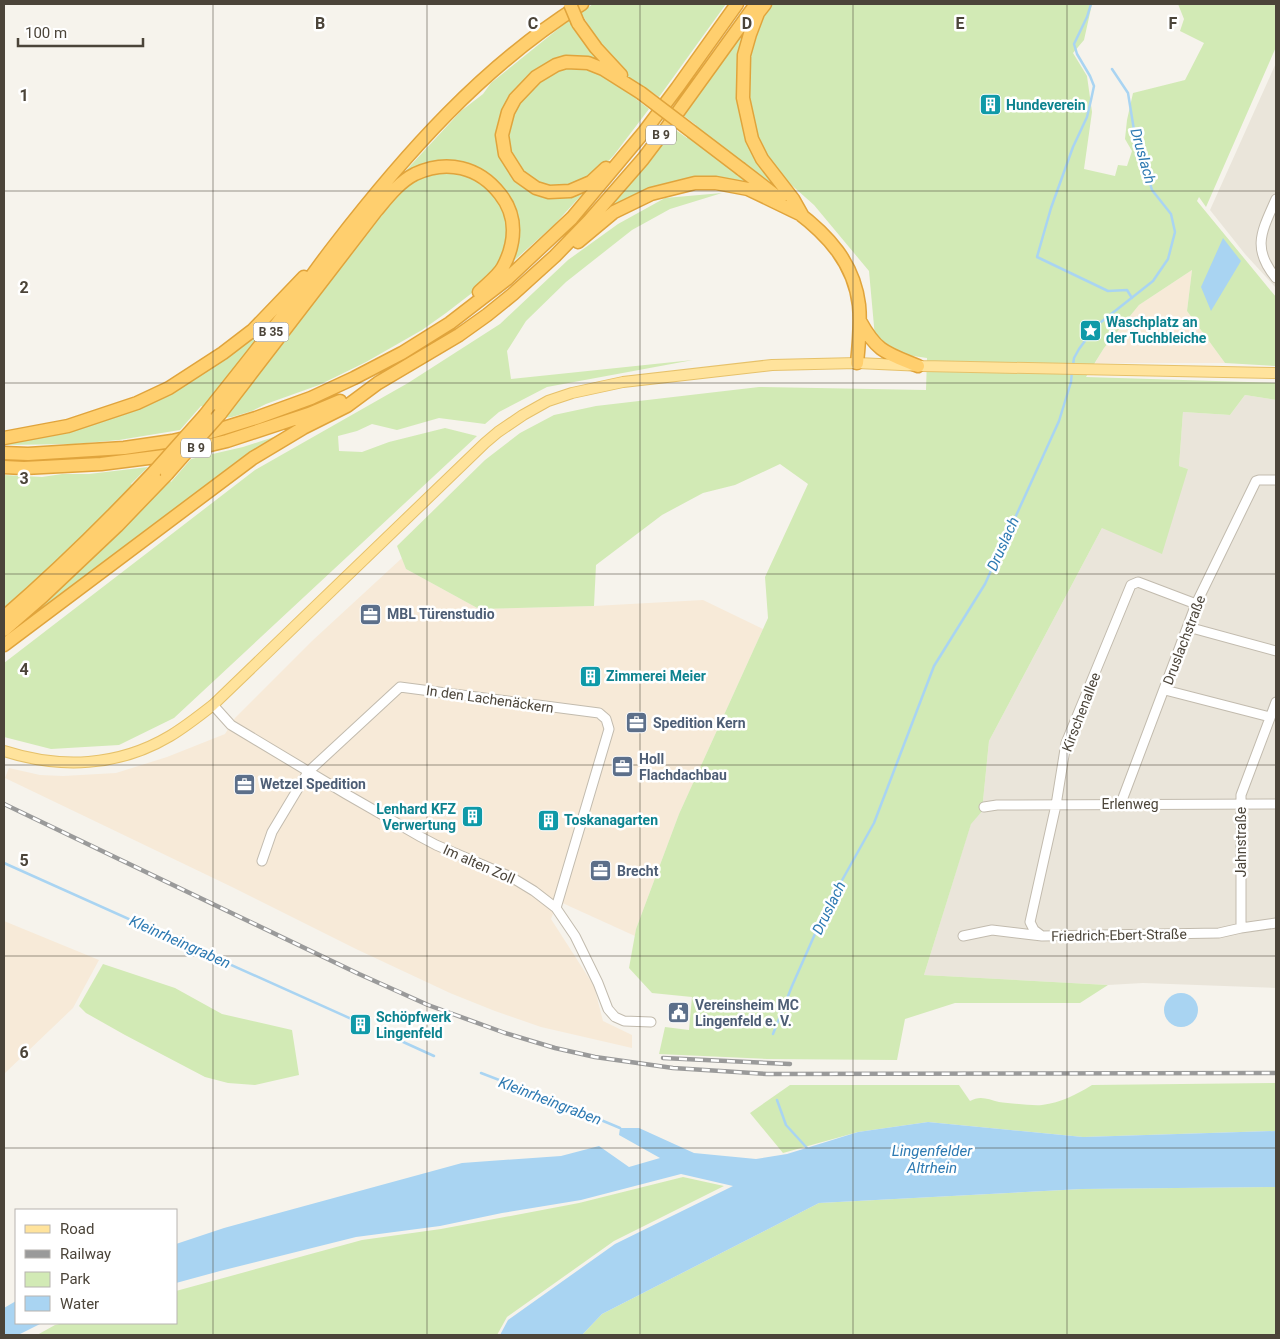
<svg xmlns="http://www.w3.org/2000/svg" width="1280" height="1339" viewBox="0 0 1280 1339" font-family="Roboto,sans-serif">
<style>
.residential{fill:#eae5da}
.commercial{fill:#f7ead8}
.green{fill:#d2eab5}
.water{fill:#a9d4f2}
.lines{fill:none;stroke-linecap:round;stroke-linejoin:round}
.stream{stroke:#a9d4f2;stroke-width:2.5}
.minor-casing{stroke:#c2bbae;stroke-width:11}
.major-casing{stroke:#e6c16a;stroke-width:12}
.highway-casing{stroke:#e0a43c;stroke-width:15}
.minor{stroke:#fff;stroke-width:9}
.major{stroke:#ffe39c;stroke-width:10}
.highway{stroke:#ffcf6e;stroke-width:12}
.rail-casing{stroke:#9a9a9a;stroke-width:4.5}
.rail{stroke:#fff;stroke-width:2.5;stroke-dasharray:8;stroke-linecap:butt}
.highway-bridge-casing{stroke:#e0a43c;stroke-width:15;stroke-linecap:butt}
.highway-bridge{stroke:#ffcf6e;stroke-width:12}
.grid{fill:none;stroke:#4b4439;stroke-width:1;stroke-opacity:0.55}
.labels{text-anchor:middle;stroke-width:5;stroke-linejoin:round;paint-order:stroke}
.shield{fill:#fff;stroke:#817c74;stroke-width:1}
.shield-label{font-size:12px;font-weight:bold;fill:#4b4439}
.culture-label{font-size:14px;font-weight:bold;fill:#0d838f;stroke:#fff;text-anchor:start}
.service-label{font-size:14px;font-weight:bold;fill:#4e5e75;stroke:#fff;text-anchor:start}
.street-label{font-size:14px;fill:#4b4439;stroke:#fff}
.water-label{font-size:15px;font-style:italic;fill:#2e7ab2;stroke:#fff}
.grid-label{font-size:16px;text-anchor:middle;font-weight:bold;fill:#4b4439;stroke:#fff;stroke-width:5;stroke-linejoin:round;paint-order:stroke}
</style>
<rect width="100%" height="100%" fill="#f6f3ec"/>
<path class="residential" d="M 1276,63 L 1276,288 L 1245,254 L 1210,210 Z
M 1245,395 L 1276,400 L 1276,988 L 1143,983 L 1108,985 L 924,975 L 971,823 L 984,809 L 983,801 L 989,741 L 1102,528 L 1188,469 L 1179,466 L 1183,412 L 1230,415 Z"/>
<path class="commercial" d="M 1192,270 L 1187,311 L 1225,363 L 1095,363 L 1104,348 L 1139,305 Z
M 402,558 L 406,569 L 479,609 L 594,606 L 703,600 L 763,629 L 679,814 L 636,929 L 635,936 L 558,901 L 551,919 L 594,986 L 603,1021 L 632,1035 L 632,1048 L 541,1027 L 495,1011 L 450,993 L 356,949 L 232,887 L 5,778 L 9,768 L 40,775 L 63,776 L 116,773 L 167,757 L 225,734 L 235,718 L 312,641 Z
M 4,921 L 99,960 L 73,1008 L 4,1074 Z"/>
<path class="green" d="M 593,4 L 726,4 L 659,97 L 644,87 L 643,89 L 626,75 L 586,29 L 589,26 L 583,16 L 572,22 L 577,34 L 580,32 L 600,61 L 555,62 L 499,126 L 525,186 L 585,191 L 555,224 L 507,267 L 516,219 L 467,165 L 398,179 L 461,111 L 483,94 L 491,83 L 563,25 Z
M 771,4 L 1092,4 L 1084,40 L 1073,53 L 1087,76 L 1092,112 L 1084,169 L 1115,176 L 1118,165 L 1127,166 L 1132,151 L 1125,139 L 1127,120 L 1133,93 L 1185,80 L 1204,43 L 1180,31 L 1184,19 L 1178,4 L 1276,4 L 1276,47 L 1206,207 L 1199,197 L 1197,201 L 1276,297 L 1276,366 L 1225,363 L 1187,311 L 1192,270 L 1139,305 L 1104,348 L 1086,377 L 1276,383 L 1276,400 L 1245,395 L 1230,415 L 1183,412 L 1179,466 L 1188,469 L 1162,554 L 1102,528 L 989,741 L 983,801 L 984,809 L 971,824 L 924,975 L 1108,985 L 1080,1003 L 955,1003 L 905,1019 L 897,1060 L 767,1059 L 659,1054 L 665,1027 L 689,1030 L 692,997 L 652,993 L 629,968 L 636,929 L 679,814 L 768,618 L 765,577 L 808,484 L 780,464 L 735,485 L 703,493 L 662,515 L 596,565 L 594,606 L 479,609 L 406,569 L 397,546 L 485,460 L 520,433 L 554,415 L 596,406 L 759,387 L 926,390 L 927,358 L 906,355 L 885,347 L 875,337 L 869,271 L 814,205 L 779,174 L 759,143 L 751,116 L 747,89 L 750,50 L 760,20 Z
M 744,31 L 738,95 L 782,194 L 695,128 L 696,125 L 684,116 Z
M 563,67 L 592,68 L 637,97 L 636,99 L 649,109 L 614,155 L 601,169 L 591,178 L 557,189 L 528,179 L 507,148 L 510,115 L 532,84 Z
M 674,129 L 687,138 L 688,135 L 751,183 L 729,179 L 609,209 Z
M 436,170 L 470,174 L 495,193 L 508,223 L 505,257 L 485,283 L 446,313 L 422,330 L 366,362 L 319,385 L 266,404 L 252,411 L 232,417 L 224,418 L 241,397 L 240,395 L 368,227 L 407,184 Z
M 722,193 L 670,209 L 632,230 L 566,282 L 526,321 L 507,351 L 511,379 L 693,360 L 547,387 L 499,412 L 485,424 L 439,418 L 397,430 L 372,424 L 357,431 L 338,436 L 339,451 L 362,452 L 389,442 L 445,428 L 477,436 L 174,718 L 119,745 L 51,749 L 4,737 L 4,663 L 255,470 L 408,383 L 500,324 L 568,260 L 618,224 L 665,198 Z
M 272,316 L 275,316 L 204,407 L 201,406 L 180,430 L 119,440 L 76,444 L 4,445 L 4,442 L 131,410 Z
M 286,433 L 4,638 L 70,579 L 169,480 L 171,482 L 191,459 L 243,447 Z
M 148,467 L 131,484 L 133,486 L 78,542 L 4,610 L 4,475 L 42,477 L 62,474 L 89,474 Z
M 103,964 L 175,988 L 222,1014 L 292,1030 L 299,1075 L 255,1085 L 228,1083 L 205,1077 L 125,1035 L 86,1013 L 79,1006 Z
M 1276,1083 L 1276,1131 L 1083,1137 L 928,1122 L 858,1132 L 783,1153 L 750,1113 L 790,1085 L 959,1085 L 970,1101 C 980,1095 988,1099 999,1102 C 1009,1103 1032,1106 1042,1105 C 1062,1102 1074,1096 1092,1085 Z
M 683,1177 L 724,1186 L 614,1241 L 507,1317 L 497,1335 L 37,1335 L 55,1325 L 64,1323 L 176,1323 L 176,1291 L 362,1240 L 441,1229 L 579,1203 Z
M 1276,1187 L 1276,1335 L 582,1335 L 602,1314 L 819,1203 L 1082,1189 Z"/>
<path class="water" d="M 1223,238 L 1241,261 L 1211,311 L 1201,287 Z
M1164 1010a17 17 0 1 1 34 0a17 17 0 1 1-34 0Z
M 928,1122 L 1083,1137 L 1276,1131 L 1276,1187 L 1082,1189 L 819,1203 L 602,1314 L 582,1335 L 500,1335 L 508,1320 L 615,1244 L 733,1186 L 681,1174 L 581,1200 L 502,1213 L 440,1226 L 356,1237 L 220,1271 L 176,1283 L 176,1244 L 224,1228 L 462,1163 L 561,1156 L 599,1146 L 629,1167 L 660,1158 L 619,1135 L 620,1128 L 639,1128 L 694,1153 L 756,1159 L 787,1154 L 858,1132 Z
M 16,1301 L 16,1323 L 42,1323 L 18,1335 L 4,1335 L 4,1308 Z"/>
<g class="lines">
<path class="stream" d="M 1091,4 L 1087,17 L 1074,44 L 1077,54 L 1090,76 L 1094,86 L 1091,100 L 1087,117 L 1073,147 L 1051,208 L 1037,257 L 1108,291 L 1127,290 L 1132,298
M 1073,365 L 1074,358 L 1079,349 L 1096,326 L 1153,281 L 1168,259 L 1175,232 L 1171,214 L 1152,190 L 1134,130 L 1128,93 L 1112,69
M 4,863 L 356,1021
M 379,1031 L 434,1056
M 773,1034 L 792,986 L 826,909 L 874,823 L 934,666 L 985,584 L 1059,421 L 1071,382 L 1072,371
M 481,1073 L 570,1107 L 620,1128
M 777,1100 L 786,1125 L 807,1148"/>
<defs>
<path id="minor" d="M 1276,199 C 1262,231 1251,248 1276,278
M 1188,627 L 1276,651
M 1165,690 L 1270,717
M 213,705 L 231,725 L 346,794 L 421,837 L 436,845 L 511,877 L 534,891 L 556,908 L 575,936 L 598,983 L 608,1009 L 615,1017 L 624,1021 L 651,1022
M 1121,803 L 1196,604 L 1256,481 L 1259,480 L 1276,480
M 984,807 L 997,805 L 1276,804
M 262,861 L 272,832 L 308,772 L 400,687 L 599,713 L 606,719 L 609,729 L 556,908
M 1241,928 L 1241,795 L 1276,702
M 963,936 L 992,930 L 1042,936 L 1219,933 L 1241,928 L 1276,923
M 1042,936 L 1034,930 L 1030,922 L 1056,805 L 1066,743 L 1131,585 L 1138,582 L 1196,604"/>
<path id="major" d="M 4,751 C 60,769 118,767 170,736 C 185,727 199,716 213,705 L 485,443 L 498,432 L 523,415 L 548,401 L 572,393 L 623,382 L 772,365 L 857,363 L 923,366 L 1276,373"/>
<path id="highway" d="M 765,4 L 758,13 L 750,34 L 744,55 L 743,98 L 752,139 L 762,159 L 793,199 L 802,215
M 578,23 L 596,48 L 621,75
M 606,168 L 591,182 L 570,191 L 549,192 L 536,188 L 519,176 L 505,154 L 502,135 L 508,112 L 515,99 L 536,77 L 556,65 L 566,62 L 588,63 L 603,69 L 641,93
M 741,169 L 780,199
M 796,211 C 828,235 854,263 859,305 C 861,324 859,344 857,363
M 578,242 L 614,212 L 651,194 L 695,183 L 716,183 L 748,189 L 802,215
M 860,321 C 877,352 886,353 918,366
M 220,414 L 376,211 C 387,198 399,182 415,174 C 447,159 479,167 500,194 C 508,204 513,217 513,230 C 513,242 509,256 503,267 C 499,275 486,285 479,292
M 205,415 C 231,382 257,350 282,317 C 300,293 316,269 334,246 C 405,154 483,66 582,4
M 4,438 L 68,426 L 137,403 L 169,388 L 223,353 L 253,330 L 304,277
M 4,453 L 28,454 L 124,448 L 172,441 L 211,432 L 256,418 L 311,398 L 354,378 L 402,353 L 450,323 L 507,279 L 572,218 L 644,132 L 677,88 L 737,4
M 4,467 L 24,468 L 101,464 L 164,456 L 227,441 L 309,414 L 340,401
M 4,617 C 57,571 107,522 155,471
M 4,630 L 43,596 L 117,526 L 167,474
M 4,645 L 253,458 L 303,428 L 347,406 L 378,383 L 459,335 L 487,315 L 513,294 L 555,256 L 589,221 L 643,159 L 668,126 L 756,4"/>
</defs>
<use href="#minor" class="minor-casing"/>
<use href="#major" class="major-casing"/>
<use href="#highway" class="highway-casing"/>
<use href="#minor" class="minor"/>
<use href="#major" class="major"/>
<use href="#highway" class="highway"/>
<defs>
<path id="rail" d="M 4,804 L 359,974 L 428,1005 L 505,1033 L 555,1048 L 595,1057 L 673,1068 L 767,1074 L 1276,1073
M 663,1058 L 790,1064"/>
</defs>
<use href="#rail" class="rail-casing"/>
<use href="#rail" class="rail"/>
<defs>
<path id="highway-bridge" d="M 570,4 L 578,23
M 641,93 L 741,169
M 155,471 L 205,415
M 167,474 L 220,414"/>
</defs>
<use href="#highway-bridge" class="highway-bridge-casing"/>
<use href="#highway-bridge" class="highway-bridge"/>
</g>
<path class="grid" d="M 213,4 L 213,1335M 427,4 L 427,1335M 640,4 L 640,1335M 853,4 L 853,1335M 1067,4 L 1067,1335M 4,191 L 1276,191M 4,383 L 1276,383M 4,574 L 1276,574M 4,765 L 1276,765M 4,956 L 1276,956M 4,1148 L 1276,1148"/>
<defs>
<symbol id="building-square" viewBox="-11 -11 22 22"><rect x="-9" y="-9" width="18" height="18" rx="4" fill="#0f9aa8" stroke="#fff"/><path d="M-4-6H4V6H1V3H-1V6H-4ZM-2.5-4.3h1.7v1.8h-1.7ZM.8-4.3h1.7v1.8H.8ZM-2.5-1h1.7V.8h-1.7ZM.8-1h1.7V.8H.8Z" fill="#fff"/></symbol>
<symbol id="sight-square" viewBox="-11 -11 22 22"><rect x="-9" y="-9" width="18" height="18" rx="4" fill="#0f9aa8" stroke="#fff"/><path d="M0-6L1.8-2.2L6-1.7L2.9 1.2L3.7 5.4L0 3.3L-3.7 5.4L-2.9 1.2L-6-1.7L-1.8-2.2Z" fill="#fff"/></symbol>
<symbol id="office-square" viewBox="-11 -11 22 22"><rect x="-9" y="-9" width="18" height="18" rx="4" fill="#5c6f8a" stroke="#fff"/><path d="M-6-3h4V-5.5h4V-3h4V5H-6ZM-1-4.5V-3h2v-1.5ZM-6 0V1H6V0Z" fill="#fff"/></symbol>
<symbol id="civic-square" viewBox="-11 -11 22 22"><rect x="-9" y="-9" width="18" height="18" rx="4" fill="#5c6f8a" stroke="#fff"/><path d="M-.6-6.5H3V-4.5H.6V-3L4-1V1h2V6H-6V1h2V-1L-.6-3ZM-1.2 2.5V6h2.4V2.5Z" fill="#fff"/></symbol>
</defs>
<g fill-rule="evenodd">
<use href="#building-square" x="978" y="92" width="25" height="25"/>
<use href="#sight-square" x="1078" y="318" width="25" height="25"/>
<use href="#office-square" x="358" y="602" width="25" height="25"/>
<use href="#building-square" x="578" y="664" width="25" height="25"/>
<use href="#office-square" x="624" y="710" width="25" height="25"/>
<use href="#office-square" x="610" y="754" width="25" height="25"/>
<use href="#office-square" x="232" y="772" width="25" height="25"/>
<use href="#building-square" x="460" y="804" width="25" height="25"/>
<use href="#building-square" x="536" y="808" width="25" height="25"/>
<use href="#office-square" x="588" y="858" width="25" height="25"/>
<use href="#civic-square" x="666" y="1000" width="25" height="25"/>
<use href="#building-square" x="348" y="1012" width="25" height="25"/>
</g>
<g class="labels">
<g class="shield">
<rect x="646" y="125.5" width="30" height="19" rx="4"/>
<rect x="253.5" y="322.5" width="35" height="19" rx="4"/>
<rect x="181" y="438.5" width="30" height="19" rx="4"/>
</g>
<g class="shield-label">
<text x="661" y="139">B 9</text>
<text x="271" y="336">B 35</text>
<text x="196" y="452">B 9</text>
</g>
<g class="culture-label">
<text x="1006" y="110">Hundeverein</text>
<text x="1106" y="327">Waschplatz an<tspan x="1106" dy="16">der Tuchbleiche</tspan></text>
<text x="606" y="681">Zimmerei Meier</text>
<text x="456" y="814" text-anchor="end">Lenhard KFZ<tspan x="456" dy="16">Verwertung</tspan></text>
<text x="564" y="825">Toskanagarten</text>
<text x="376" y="1022">Schöpfwerk<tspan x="376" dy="16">Lingenfeld</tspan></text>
</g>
<g class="service-label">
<text x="387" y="619">MBL Türenstudio</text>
<text x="653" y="728">Spedition Kern</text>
<text x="639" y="764">Holl<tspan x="639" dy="16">Flachdachbau</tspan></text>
<text x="260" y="789">Wetzel Spedition</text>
<text x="617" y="876">Brecht</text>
<text x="695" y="1010">Vereinsheim MC<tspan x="695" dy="16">Lingenfeld e. V.</tspan></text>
</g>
<g class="street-label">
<text transform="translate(1184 640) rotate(-69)" y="5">Druslachstraße</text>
<text transform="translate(490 699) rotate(8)" y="5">In den Lachenäckern</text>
<text transform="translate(1081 712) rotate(-69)" y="5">Kirschenallee</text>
<text x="1130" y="809">Erlenweg</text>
<text transform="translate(1241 842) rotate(-90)" y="5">Jahnstraße</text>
<text transform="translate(479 864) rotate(24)" y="5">Im alten Zoll</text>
<text transform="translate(1119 935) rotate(-1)" y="5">Friedrich-Ebert-Straße</text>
</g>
<g class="water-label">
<text transform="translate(1143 156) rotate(74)" y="5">Druslach</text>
<text transform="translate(1003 544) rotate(-66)" y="5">Druslach</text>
<text transform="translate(829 908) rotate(-64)" y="5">Druslach</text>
<text transform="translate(180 942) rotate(24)" y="5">Kleinrheingraben</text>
<text transform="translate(550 1101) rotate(21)" y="5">Kleinrheingraben</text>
<text x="932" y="1156">Lingenfelder<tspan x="932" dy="17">Altrhein</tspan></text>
</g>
</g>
<g class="grid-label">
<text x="320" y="29">B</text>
<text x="533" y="29">C</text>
<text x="747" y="29">D</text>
<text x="960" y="29">E</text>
<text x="1173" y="29">F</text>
<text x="24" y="101">1</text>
<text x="24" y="293">2</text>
<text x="24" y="484">3</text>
<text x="24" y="675">4</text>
<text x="24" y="866">5</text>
<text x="24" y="1058">6</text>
</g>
<rect width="1280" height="1339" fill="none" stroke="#4b4439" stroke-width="10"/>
<rect x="15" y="1209" width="162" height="115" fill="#ffffff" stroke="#b7b4b0"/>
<rect x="25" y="1225" width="25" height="8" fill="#ffe39c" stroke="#b7b4b0"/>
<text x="60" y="1234" font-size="15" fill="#4b4439">Road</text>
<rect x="25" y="1250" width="25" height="8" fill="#9a9a9a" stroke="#b7b4b0"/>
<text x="60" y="1259" font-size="15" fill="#4b4439">Railway</text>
<rect x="25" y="1272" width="25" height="15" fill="#d2eab5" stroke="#b7b4b0"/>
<text x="60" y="1284" font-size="15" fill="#4b4439">Park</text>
<rect x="25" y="1296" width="25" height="15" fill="#a9d4f2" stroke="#b7b4b0"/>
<text x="60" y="1309" font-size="15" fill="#4b4439">Water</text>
<path d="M18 38v8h125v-8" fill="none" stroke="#4b4439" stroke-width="2.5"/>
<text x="25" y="38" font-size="15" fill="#4b4439" stroke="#ffffff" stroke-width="4" paint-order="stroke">100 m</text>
</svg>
